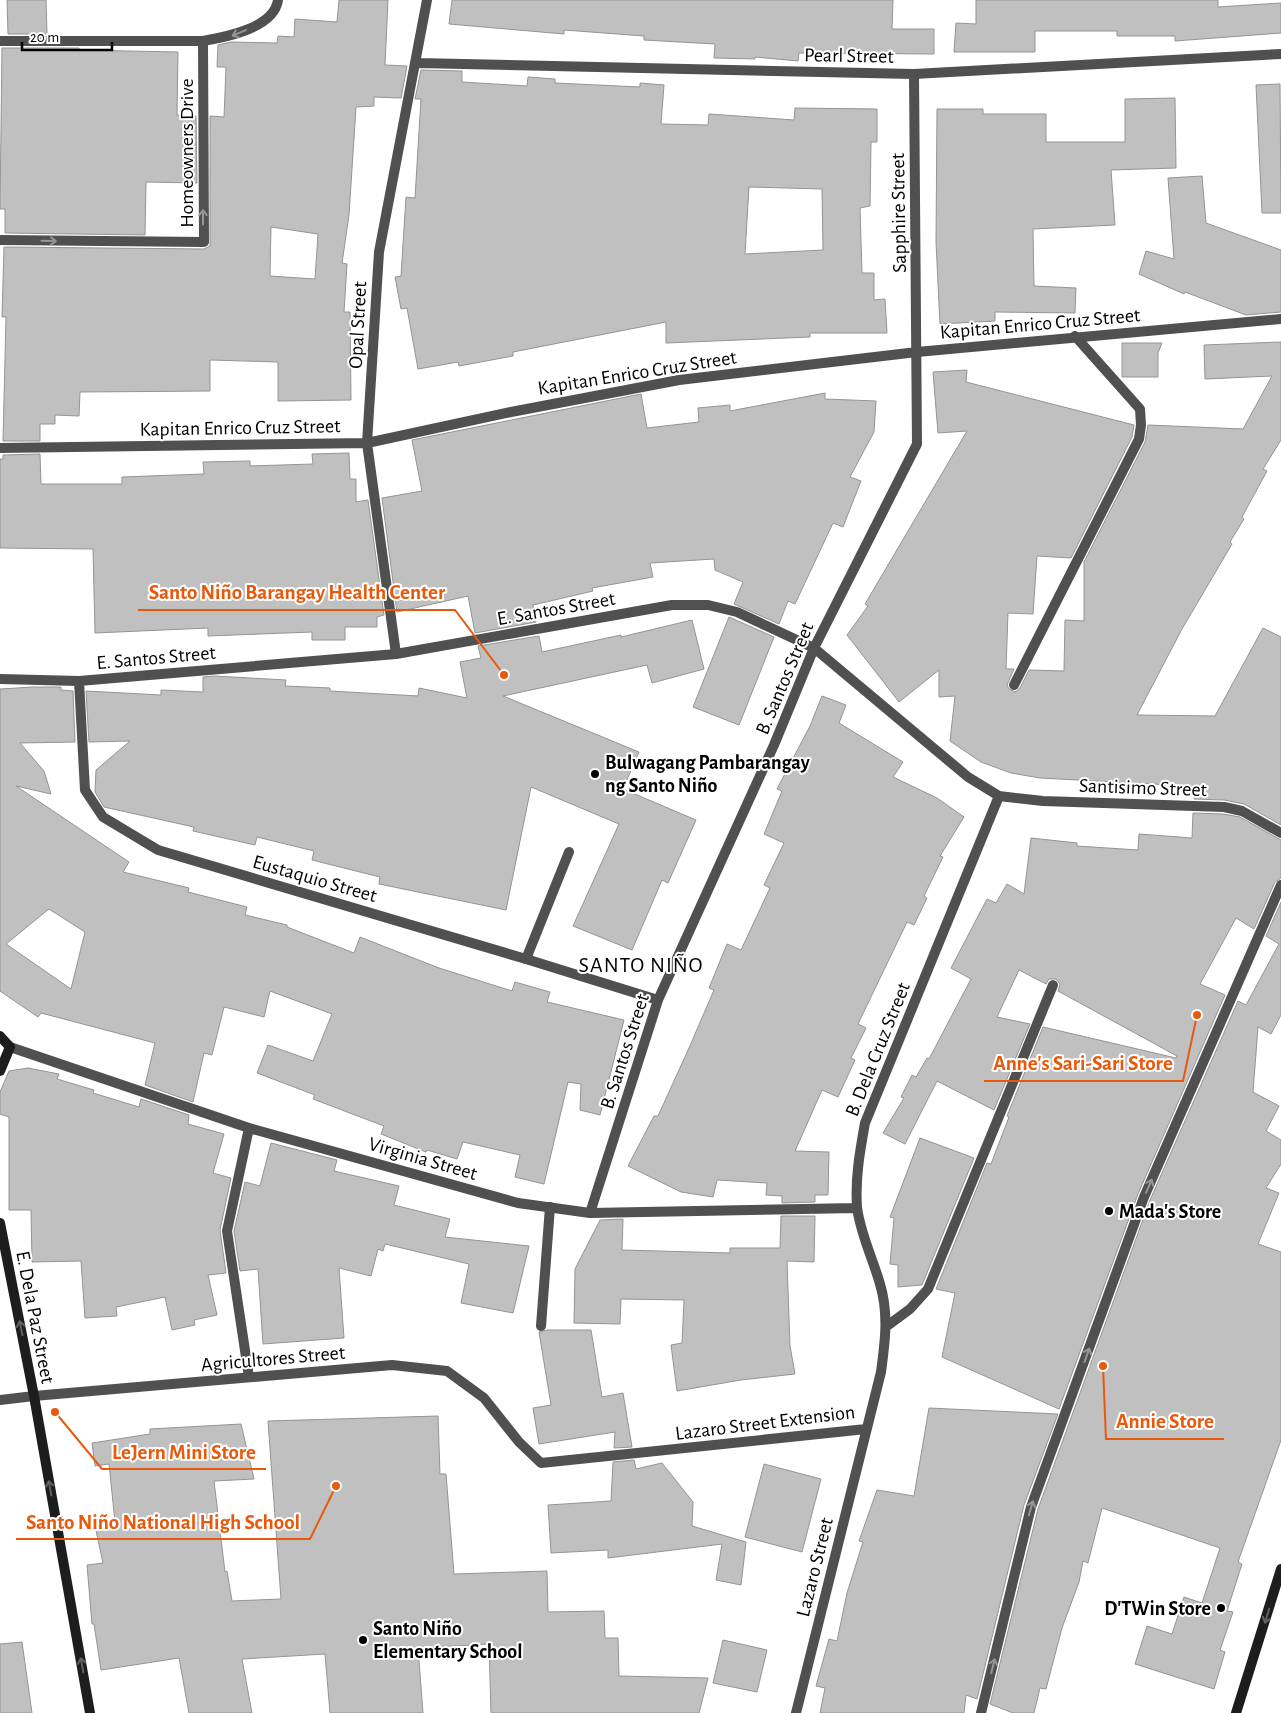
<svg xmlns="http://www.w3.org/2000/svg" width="1281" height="1713" viewBox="0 0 1281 1713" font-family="'Alegreya Sans',sans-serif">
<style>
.building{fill:#c0c0c0;stroke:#949494;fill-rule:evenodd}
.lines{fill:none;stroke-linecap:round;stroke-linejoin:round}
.lane{stroke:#505050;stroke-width:10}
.street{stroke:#505050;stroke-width:10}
.secondary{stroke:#1d1d1d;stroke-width:10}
.oneway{stroke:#969696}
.oneway2{stroke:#616161}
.poi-dot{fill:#000;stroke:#fff;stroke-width:2}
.labels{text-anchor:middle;stroke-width:4;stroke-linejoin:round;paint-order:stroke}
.street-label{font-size:20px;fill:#000;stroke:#fff}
.poi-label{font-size:20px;font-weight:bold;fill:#000;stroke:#fff;text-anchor:start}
.quarter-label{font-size:22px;letter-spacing:1px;fill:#000;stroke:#fff}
.leader{fill:none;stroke:#e8590c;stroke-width:2}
.callout-dot{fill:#e8590c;stroke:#fff;stroke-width:2}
.callout-label{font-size:21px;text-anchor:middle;font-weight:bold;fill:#e8590c;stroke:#fff;stroke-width:4;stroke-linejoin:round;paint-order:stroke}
</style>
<rect width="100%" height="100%" fill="#fff"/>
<path class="building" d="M 7,0 L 46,0 L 47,34 L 8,34 Z
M 339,0 L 388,0 L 385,65 L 407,66 L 401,98 L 374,97 L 374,106 L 356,107 L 349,215 L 342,263 L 347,264 L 344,312 L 350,312 L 351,400 L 278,401 L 278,362 L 210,360 L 210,391 L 80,392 L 79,416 L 55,415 L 55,424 L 40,424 L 40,441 L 3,441 L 6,317 L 2,317 L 4,247 L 204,249 L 210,246 L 210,116 L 224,117 L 226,67 L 217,67 L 218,45 L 231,42 L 277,43 L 278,36 L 294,37 L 295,19 L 337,22 ZM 271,227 L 318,234 L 315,279 L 270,276 Z
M 452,0 L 893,0 L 892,29 L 934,29 L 934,54 L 799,53 L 798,61 L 755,57 L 755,59 L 714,58 L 715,44 L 644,40 L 644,36 L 564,30 L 564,34 L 449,24 Z
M 976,0 L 1218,0 L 1218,7 L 1281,3 L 1281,33 L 1175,41 L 1175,36 L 1117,36 L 1117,31 L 1035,31 L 1035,52 L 954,52 L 956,23 L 976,24 Z
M 2,48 L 79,48 L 79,50 L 178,52 L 177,115 L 196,116 L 197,183 L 146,182 L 145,235 L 5,233 L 5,209 L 0,209 Z
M 421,70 L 462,71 L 462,82 L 527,86 L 528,77 L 555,79 L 555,83 L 640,87 L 640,83 L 664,85 L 661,124 L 708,125 L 709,114 L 794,120 L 795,108 L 877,109 L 877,142 L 871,142 L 870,206 L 860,208 L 862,273 L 874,273 L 874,300 L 885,299 L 887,333 L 810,333 L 810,337 L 666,343 L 666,322 L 513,352 L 513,356 L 459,366 L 458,362 L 418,369 L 407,308 L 401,309 L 395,277 L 401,276 L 406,197 L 415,198 L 421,99 L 415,99 ZM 749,187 L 822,189 L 823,250 L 745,254 Z
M 1280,84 L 1281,213 L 1262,213 L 1256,85 Z
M 1175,98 L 1176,168 L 1111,170 L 1115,225 L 1033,229 L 1034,286 L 1076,288 L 1075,313 L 995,312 L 995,321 L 940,324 L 936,242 L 937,109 L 983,109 L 983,114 L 1046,114 L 1046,142 L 1125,142 L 1125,99 Z
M 1202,176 L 1206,223 L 1281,250 L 1281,312 L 1246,315 L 1185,292 L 1184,294 L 1139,274 L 1146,251 L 1174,259 L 1168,178 Z
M 1281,342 L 1281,440 L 1263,469 L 1267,471 L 1242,517 L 1244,519 L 1230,542 L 1232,544 L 1182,629 L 1137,715 L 1215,716 L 1263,628 L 1281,637 L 1281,825 L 1244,804 L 1224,800 L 1194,799 L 1194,789 L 1191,786 L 1040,778 L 1011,773 L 981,762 L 950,741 L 955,696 L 939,697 L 939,670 L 899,702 L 847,635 L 868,606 L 865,604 L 967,431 L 938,433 L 933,372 L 967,370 L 966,382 L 1134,425 L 1132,437 L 1071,558 L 1037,556 L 1033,614 L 1008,613 L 1006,669 L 1014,669 L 1007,685 L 1009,689 L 1015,692 L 1020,688 L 1029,670 L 1064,671 L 1065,620 L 1084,621 L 1084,562 L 1145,442 L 1148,425 L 1243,429 L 1272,376 L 1205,379 L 1204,345 Z
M 1122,343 L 1162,343 L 1158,353 L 1158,377 L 1122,377 Z
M 825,393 L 825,399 L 876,401 L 874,432 L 850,477 L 861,481 L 843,527 L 833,523 L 795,604 L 788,601 L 779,624 L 734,604 L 743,582 L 715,570 L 714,559 L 650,563 L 653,577 L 592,588 L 593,591 L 533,605 L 536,622 L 475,633 L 468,596 L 397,612 L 382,498 L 422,491 L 412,440 L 641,394 L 647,428 L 699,422 L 698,408 L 730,405 L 730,411 Z
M 349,453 L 350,479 L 356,479 L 356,502 L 368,500 L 384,615 L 377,617 L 377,627 L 345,627 L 345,640 L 312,640 L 312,632 L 208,636 L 208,628 L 95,633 L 93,549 L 0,548 L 0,459 L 3,459 L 3,455 L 40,454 L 41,484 L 122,484 L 122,477 L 204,474 L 203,462 L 250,461 L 250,466 L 313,464 L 312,454 Z
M 729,617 L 774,637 L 739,725 L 693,707 Z
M 692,620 L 704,669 L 652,683 L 647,665 L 503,696 L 639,752 L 623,789 L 696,820 L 668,883 L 662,880 L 632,950 L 573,926 L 619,824 L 531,787 L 506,910 L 379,884 L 380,877 L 312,860 L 314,851 L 257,837 L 255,845 L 193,831 L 194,827 L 104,807 L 95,792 L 96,770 L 130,741 L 89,742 L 86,691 L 161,695 L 161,690 L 203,692 L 203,677 L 214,676 L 286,680 L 285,686 L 330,688 L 330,691 L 418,696 L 419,688 L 467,698 L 460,662 L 481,658 L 478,646 L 539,636 L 542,652 L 621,635 L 621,637 Z
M 33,687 L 61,687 L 61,690 L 73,691 L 75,742 L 20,743 L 44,771 L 51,794 L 16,786 L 129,862 L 123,872 L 189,888 L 188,892 L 247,907 L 245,915 L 287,925 L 287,927 L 354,953 L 360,937 L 439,968 L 512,991 L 515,982 L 550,992 L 547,1002 L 624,1020 L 600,1115 L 580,1110 L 581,1084 L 568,1082 L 544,1184 L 515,1177 L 520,1155 L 463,1142 L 457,1159 L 427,1150 L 426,1152 L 381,1134 L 384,1126 L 313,1099 L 315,1095 L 257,1073 L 268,1045 L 313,1061 L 332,1014 L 270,991 L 264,1017 L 224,1007 L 212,1055 L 204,1053 L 193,1102 L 145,1085 L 155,1043 L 41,1013 L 38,1017 L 0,991 L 0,689 ZM 49,909 L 85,932 L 71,989 L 6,944 Z
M 822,696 L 846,705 L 839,723 L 903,762 L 893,777 L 937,798 L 964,817 L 940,856 L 943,857 L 924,896 L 927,898 L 914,925 L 907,922 L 858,1024 L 866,1028 L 851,1058 L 855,1060 L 838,1097 L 822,1090 L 795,1151 L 829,1152 L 828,1195 L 815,1195 L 815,1202 L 782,1203 L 782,1196 L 766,1195 L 767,1183 L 717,1180 L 713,1197 L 681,1192 L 628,1166 L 654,1116 L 658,1116 L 689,1048 L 714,990 L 709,988 L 727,944 L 741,950 L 770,888 L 764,885 L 784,843 L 764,834 L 782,791 L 777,789 L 810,726 Z
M 1193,813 L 1223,814 L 1240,817 L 1281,840 L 1281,878 L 1275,882 L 1254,929 L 1236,918 L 1200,984 L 1225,995 L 1138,1194 L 1059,1409 L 942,1357 L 955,1293 L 936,1289 L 987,1163 L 991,1164 L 1009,1117 L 1007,1116 L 1043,1027 L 1176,1058 L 1177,1056 L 1058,991 L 1060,984 L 1056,979 L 1049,979 L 1046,984 L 1019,970 L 997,1017 L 1030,1024 L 994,1110 L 937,1081 L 905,1144 L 883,1133 L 904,1098 L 901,1097 L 912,1075 L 916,1077 L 927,1058 L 929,1059 L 971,979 L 951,968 L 987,899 L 996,903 L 1007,884 L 1024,894 L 1031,838 L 1077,843 L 1077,846 L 1138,850 L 1139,834 L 1192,838 Z
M 1281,902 L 1281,1015 L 1271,1034 L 1258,1027 L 1253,1092 L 1279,1106 L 1266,1131 L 1281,1140 L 1281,1164 L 1266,1188 L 1279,1193 L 1258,1244 L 1281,1252 L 1281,1440 L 1238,1562 L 1242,1564 L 1227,1611 L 1233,1612 L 1220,1650 L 1225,1652 L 1214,1689 L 1135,1664 L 1147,1626 L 1172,1634 L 1184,1597 L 1202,1603 L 1220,1548 L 1102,1508 L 1088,1563 L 1083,1561 L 1079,1582 L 1062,1628 L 1046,1689 L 1040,1688 L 1034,1713 L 1013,1713 L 990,1704 L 1038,1509 L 1150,1200 L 1238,1001 L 1246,1005 L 1279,944 L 1266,936 Z
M 28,1068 L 59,1074 L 57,1079 L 94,1090 L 93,1093 L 139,1107 L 141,1099 L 189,1115 L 188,1124 L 224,1134 L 213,1173 L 231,1178 L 220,1230 L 226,1273 L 208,1275 L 217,1315 L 194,1320 L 195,1325 L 172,1330 L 165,1297 L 116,1307 L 117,1316 L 85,1318 L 81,1261 L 32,1262 L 31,1210 L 9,1210 L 9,1117 L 0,1114 L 0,1092 L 9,1071 Z
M 920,1138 L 974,1158 L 922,1285 L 898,1287 L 898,1265 L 890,1264 L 894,1218 L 890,1217 Z
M 271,1143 L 337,1160 L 334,1171 L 399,1186 L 394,1205 L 450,1219 L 445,1237 L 529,1246 L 513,1313 L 461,1303 L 469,1264 L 385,1244 L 383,1251 L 378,1249 L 371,1276 L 339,1268 L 344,1338 L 263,1344 L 258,1269 L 240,1271 L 234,1231 L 245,1182 L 260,1186 Z
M 781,1216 L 815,1216 L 814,1262 L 787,1261 L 790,1346 L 795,1374 L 741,1380 L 677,1391 L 671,1345 L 682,1343 L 684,1300 L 621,1299 L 620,1324 L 574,1323 L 575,1269 L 600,1220 L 623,1219 L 622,1250 L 730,1253 L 730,1248 L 780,1248 Z
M 547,1330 L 591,1330 L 602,1397 L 623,1393 L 632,1447 L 614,1448 L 615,1432 L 539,1444 L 533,1408 L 551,1405 L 539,1332 Z
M 929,1408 L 1058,1414 L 1024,1505 L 977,1699 L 966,1695 L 964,1713 L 820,1713 L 825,1688 L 816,1686 L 829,1639 L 837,1641 L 847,1593 L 863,1542 L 859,1541 L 877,1490 L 914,1496 Z
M 438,1416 L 440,1474 L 446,1474 L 454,1574 L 547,1571 L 548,1612 L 604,1611 L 605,1638 L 618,1638 L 619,1676 L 708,1678 L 699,1713 L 491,1713 L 489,1644 L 418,1648 L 423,1713 L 330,1713 L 325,1654 L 242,1659 L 252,1713 L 189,1713 L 179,1658 L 101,1670 L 94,1624 L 92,1624 L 87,1565 L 103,1563 L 95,1526 L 115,1522 L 109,1464 L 95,1466 L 92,1443 L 150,1434 L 150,1429 L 241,1424 L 254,1479 L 214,1481 L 225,1572 L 227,1571 L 232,1601 L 281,1599 L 268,1421 Z
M 634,1460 L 636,1469 L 662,1463 L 693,1502 L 692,1526 L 746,1542 L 741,1585 L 716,1580 L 722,1544 L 608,1558 L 608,1550 L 551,1553 L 548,1505 L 611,1501 L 613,1462 Z
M 764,1464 L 821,1479 L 802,1552 L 745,1537 Z
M 723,1640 L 767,1650 L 757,1692 L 713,1683 Z
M 22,1642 L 32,1713 L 0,1713 L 0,1644 Z"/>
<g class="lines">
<path class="lane" d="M 526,959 L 569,852
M 541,1326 L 550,1207"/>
<path class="street" d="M 0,41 L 203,41 C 226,37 274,28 278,0
M 417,63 L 914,74 L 1281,54
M 0,240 L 204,242 L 203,41
M 0,448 L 367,443 L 511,412 L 679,380 L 917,352 L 1281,319
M 396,654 L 367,443 L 379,252 L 427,0
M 0,679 L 79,681 L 396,654 L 672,605 L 708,605 L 737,612 L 814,648 L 968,777 L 999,796 L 1043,801 L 1224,807 L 1242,811 L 1281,833
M 79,681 L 85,790 L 103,817 L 158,850 L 526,959 L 658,1000
M 1014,685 L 1139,439 L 1141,425 L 1140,409 L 1075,336
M 10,1047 L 249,1128 L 518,1203 L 590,1213 L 857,1208
M 249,1128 L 227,1231 L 249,1377
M 590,1213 L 658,1000 L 774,745 L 814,648 L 917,444 L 914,74
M 887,1326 L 910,1309 L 928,1289 L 1053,985
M 0,1400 L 34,1396 L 392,1365 L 447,1371 L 484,1398 L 519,1442 L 541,1463 L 866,1429
M 796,1713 L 881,1372 C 885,1342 889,1314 880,1284 C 873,1259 860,1233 857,1207 C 855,1178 860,1151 865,1123 L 999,796
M 981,1713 L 1031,1507 L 1144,1197 L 1281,885"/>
<path class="secondary" d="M 0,1036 L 10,1047 L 0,1071
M 0,1223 L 34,1396 L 90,1713
M 1236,1713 L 1281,1569"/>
</g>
<defs><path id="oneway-shaft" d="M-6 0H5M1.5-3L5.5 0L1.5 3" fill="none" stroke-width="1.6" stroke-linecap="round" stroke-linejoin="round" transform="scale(1.25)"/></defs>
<g class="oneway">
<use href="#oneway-shaft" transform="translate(239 33) rotate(157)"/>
<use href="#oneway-shaft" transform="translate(203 217) rotate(-90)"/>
<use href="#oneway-shaft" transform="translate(49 241) rotate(1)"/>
<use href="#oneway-shaft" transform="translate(1149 1186) rotate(-66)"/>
<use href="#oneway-shaft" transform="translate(1087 1355) rotate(-70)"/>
<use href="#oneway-shaft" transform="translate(1031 1508) rotate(-73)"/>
<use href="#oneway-shaft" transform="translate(993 1666) rotate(-76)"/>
</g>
<g class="oneway2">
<use href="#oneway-shaft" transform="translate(21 1328) rotate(-101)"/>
<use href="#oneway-shaft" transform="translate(50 1488) rotate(-100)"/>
<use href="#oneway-shaft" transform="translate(1267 1616) rotate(107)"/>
<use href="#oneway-shaft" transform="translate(82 1665) rotate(-100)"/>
</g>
<g class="poi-dot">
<circle cx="595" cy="774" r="5"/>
<circle cx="1109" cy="1211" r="5"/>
<circle cx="1221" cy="1608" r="5"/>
<circle cx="363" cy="1640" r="5"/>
</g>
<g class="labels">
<g class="street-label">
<text transform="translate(849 55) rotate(1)" y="7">Pearl Street</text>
<text transform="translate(186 153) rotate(-90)" y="7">Homeowners Drive</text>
<text transform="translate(898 213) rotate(-91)" y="7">Sapphire Street</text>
<text transform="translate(1040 323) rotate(-5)" y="7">Kapitan Enrico Cruz Street</text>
<text transform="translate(357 325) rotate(-87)" y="7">Opal Street</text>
<text transform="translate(637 372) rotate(-9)" y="7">Kapitan Enrico Cruz Street</text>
<text transform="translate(240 427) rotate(-1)" y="7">Kapitan Enrico Cruz Street</text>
<text transform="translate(556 608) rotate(-10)" y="7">E. Santos Street</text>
<text transform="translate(156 657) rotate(-5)" y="7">E. Santos Street</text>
<text transform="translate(784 678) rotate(-67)" y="7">B. Santos Street</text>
<text transform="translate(1143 787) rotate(2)" y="7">Santisimo Street</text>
<text transform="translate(315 878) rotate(16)" y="7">Eustaquio Street</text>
<text transform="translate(877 1049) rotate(-68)" y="7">B. Dela Cruz Street</text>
<text transform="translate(624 1051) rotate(-72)" y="7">B. Santos Street</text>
<text transform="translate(423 1158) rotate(16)" y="7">Virginia Street</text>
<text transform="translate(36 1317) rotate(79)" y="7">E. Dela Paz Street</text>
<text transform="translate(273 1358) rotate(-5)" y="7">Agricultores Street</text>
<text transform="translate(765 1422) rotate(-7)" y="7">Lazaro Street Extension</text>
<text transform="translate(814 1567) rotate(-76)" y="7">Lazaro Street</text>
</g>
<g class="poi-label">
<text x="605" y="769">Bulwagang Pambarangay<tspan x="605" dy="23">ng Santo Niño</tspan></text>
<text x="1119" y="1218">Mada's Store</text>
<text x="1211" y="1615" text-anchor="end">D'TWin Store</text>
<text x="373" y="1635">Santo Niño<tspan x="373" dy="23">Elementary School</tspan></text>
</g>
<g class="quarter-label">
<text x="641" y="972">SANTO NIÑO</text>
</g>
</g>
<path class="leader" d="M504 675L455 610H138M1197 1015L1183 1081H984M1103 1366L1106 1439H1224M55 1412L102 1469H266M336 1486L310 1539H16"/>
<g class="callout-dot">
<circle cx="504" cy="675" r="5"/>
<circle cx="1197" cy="1015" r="5"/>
<circle cx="1103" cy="1366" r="5"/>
<circle cx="55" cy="1412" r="5"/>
<circle cx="336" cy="1486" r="5"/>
</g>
<g class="callout-label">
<text x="297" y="599">Santo Niño Barangay Health Center</text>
<text x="1083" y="1070">Anne's Sari-Sari Store</text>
<text x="1165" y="1428">Annie Store</text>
<text x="184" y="1459">LeJern Mini Store</text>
<text x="163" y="1529">Santo Niño National High School</text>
</g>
<path d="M22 42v8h90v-8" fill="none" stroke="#000000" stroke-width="2.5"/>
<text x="30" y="42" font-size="15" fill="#000000" stroke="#ffffff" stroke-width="4" paint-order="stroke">20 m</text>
</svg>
